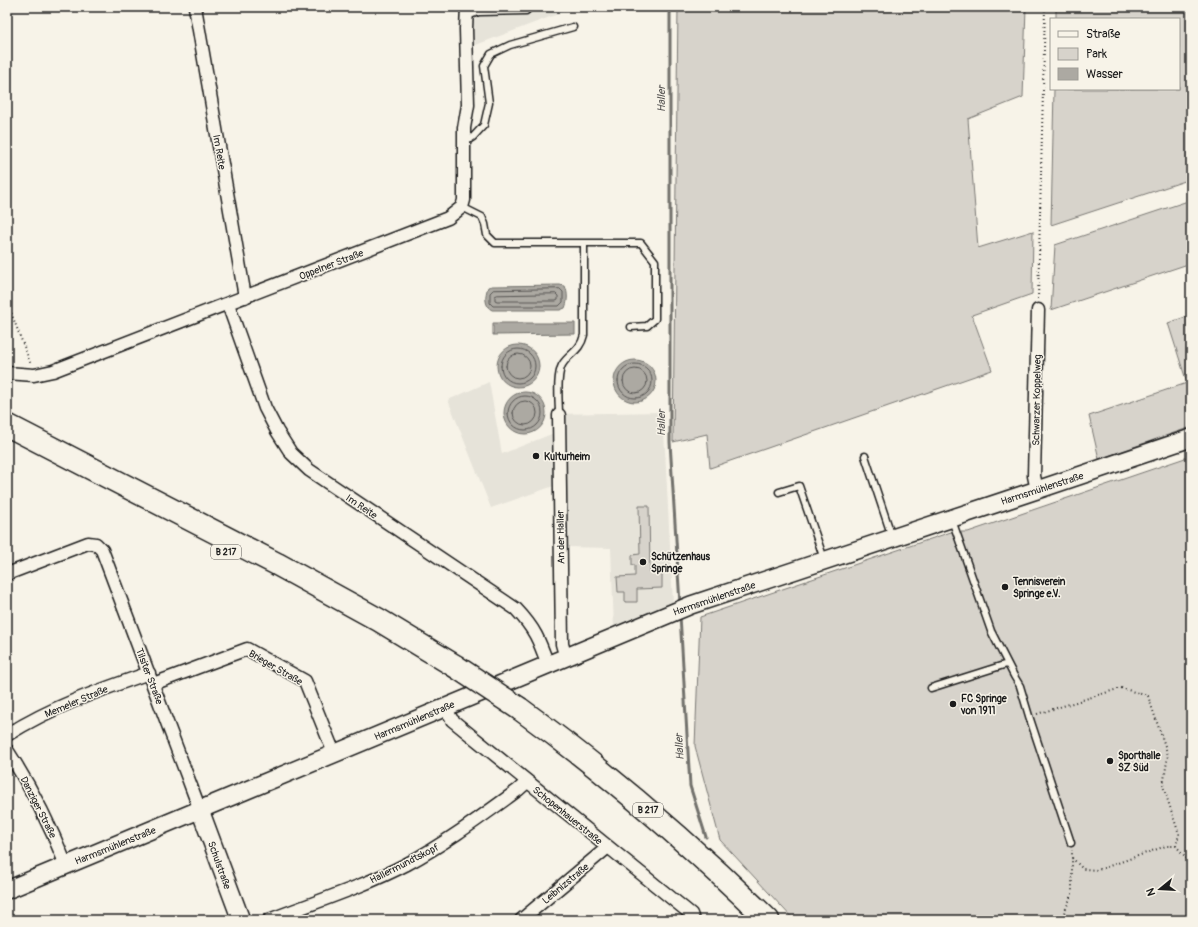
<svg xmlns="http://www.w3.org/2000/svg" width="1198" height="927" viewBox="0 0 1198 927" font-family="Pangolin,sans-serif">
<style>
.built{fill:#e6e3d9}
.green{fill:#d7d3cb;stroke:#7a7874}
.water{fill:#aca9a2;stroke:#72716c}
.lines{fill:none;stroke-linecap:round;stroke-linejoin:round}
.shore{stroke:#565452;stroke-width:1}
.stream{stroke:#72716c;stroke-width:3}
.lane-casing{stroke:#1c1c1c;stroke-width:9}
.street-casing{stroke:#1c1c1c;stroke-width:15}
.secondary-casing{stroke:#1c1c1c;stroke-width:20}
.highway-casing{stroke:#1c1c1c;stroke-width:25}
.path{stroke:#1c1c1c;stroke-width:2;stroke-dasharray:1 3;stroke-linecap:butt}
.lane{stroke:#f7f3e8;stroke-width:6}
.street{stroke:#f7f3e8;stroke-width:12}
.secondary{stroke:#f7f3e8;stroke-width:17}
.highway{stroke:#f7f3e8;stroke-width:22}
.highway-bridge-casing{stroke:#1c1c1c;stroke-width:25;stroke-linecap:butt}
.highway-bridge{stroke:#f7f3e8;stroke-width:22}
.poi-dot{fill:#1c1c1c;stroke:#f7f3e8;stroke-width:1.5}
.labels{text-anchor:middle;stroke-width:3;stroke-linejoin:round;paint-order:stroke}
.shield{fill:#f7f3e8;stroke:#5e5c59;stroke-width:1}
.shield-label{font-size:9px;font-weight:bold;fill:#1c1c1c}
.street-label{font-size:10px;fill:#1c1c1c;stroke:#f7f3e8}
.poi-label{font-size:10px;font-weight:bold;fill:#1c1c1c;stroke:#f7f3e8;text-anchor:start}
.water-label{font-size:11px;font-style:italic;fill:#565452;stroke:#f7f3e8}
</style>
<rect width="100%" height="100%" fill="#f7f3e8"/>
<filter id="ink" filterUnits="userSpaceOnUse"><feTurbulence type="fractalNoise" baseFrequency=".025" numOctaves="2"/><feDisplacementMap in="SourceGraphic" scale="8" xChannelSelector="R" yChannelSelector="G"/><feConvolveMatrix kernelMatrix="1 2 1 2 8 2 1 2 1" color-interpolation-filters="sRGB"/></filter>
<g filter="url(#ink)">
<path class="built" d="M 478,7 L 571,7 L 571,9 L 473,46 L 472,25 L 479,12 Z
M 489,382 L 502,454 L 554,433 L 554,414 L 663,412 L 673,603 L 614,629 L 611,548 L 566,547 L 565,482 L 491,508 L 448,400 Z"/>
<path class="green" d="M 678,7 L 1026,7 L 1023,97 L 968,119 L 978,248 L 1033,231 L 1032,294 L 972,315 L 992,370 L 710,468 L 707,434 L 673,442 Z
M 1056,7 L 1191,7 L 1191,179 L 1051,225 L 1054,89 L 1179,89 L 1179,19 L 1056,19 Z
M 1191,200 L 1191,263 L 1051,310 L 1055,245 Z
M 1191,315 L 1191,427 L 1099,459 L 1089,416 L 1187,383 L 1168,323 Z
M 1191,456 L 1191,920 L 794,920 L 720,840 L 695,746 L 700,617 L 951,532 L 968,532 Z
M 639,506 L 649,506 L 650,572 L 662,572 L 662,588 L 637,589 L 637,602 L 625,602 L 625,592 L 618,592 L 617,577 L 635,576 L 635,565 L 632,565 L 632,555 L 640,554 Z"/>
<path class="water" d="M 560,285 L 565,286 C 568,293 568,301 565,308 L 560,310 L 492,310 C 484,306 485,295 488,287 L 492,286 Z
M 493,323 L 575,323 L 575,334 L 493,335 Z
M497 366a21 21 0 1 1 42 0a21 21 0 1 1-42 0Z
M614 381a21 21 0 1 1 42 0a21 21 0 1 1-42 0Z
M504 413a21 21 0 1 1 42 0a21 21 0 1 1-42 0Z"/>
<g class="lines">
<path class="shore" d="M 560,289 L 563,292 L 563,302 L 559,306 L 493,306 L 490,303 L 490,293 L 493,290 Z
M 556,294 L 558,296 L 558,300 L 556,301 L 497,301 L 495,300 L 495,296 L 497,295 Z
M501 366a17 17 0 1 1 34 0a17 17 0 1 1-34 0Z
M506 366a12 12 0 1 1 24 0a12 12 0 1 1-24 0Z
M618 381a17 17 0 1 1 34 0a17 17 0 1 1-34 0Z
M623 381a12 12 0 1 1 24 0a12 12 0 1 1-24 0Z
M508 413a17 17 0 1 1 34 0a17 17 0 1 1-34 0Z
M513 413a12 12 0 1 1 24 0a12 12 0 1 1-24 0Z"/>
<path class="stream" d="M 670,7 L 670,442 L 680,604
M 680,615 L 690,786 L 706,837"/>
<defs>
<path id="lane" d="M 467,16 L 479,12 L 526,11 L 530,7
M 464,143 L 473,137 L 484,125 L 489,103 L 484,66 L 491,54 L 510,45 L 573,27
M 462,207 L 482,217 L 485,224 L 487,235 L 495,243 L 584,243 L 584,335 C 580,352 569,353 562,365 C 556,377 559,401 559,415
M 584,243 L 641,243 L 655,261 L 655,319 L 647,326 L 631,327
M 865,456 L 892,537
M 779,492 L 799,486 L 824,559
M 952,520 L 991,631 L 1014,676 L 1020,686 L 1029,716 L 1071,843
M 931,688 L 1007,664"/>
<path id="street" d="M 195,7 L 245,297
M 228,304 L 265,408 L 277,431 L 291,453 L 309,470 L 516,609 C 535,629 539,640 548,665
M 7,373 L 34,375 L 53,371 L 448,218 L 462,207 L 464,200 L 464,128 L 468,105 L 466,29 L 467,7
M 559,415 L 562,644 L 566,658
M 1037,490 L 1034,476 L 1038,310
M 7,574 L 88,543 L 96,544 L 102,550 L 200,810
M 153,684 L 247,649 L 305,681 L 334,753
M 445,707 L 452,720 L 691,914 L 693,920
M 7,735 C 51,707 100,690 149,673
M 7,750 C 31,787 50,825 66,865
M 269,920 C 315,902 363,887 407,864 C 446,843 482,816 518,790 L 527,782
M 521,920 L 608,847"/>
<path id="secondary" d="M 200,810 L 241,920
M 7,890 L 691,605 L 1037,490 L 1191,438"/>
<path id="highway" d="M 7,425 L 277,564 L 379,620 L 455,666
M 520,709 C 608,773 690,844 768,920"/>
</defs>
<use href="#lane" class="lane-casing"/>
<use href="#street" class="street-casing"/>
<use href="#secondary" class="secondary-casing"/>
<use href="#highway" class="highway-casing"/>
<path class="path" d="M 1038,299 L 1045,7
M 7,302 L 31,365
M 1037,714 L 1121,688 L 1148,696 L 1168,755 L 1163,786 L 1179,834 L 1176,846
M 1072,858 L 1083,869 L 1098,870 L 1166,846 L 1176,846 L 1191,863
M 1061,920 L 1072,894 L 1072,850"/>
<use href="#lane" class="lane"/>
<use href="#street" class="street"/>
<use href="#secondary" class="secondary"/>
<use href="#highway" class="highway"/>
<defs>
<path id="highway-bridge" d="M 455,666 L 520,709"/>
</defs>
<use href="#highway-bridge" class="highway-bridge-casing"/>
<use href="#highway-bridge" class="highway-bridge"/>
</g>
</g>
<g class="poi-dot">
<circle cx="536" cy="456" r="4"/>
<circle cx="643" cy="562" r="4"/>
<circle cx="1005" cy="587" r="4"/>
<circle cx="953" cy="704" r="4"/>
<circle cx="1110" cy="761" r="4"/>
</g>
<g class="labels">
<g class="shield">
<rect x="211" y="545" width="30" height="14" rx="3"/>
<rect x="633" y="803" width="30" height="14" rx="3"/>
</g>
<g class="shield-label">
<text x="226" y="555">B 217</text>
<text x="648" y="813">B 217</text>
</g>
<g class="street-label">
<text transform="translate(220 152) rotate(80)" y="4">Im Reite</text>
<text transform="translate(331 264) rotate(-21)" y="4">Oppelner Straße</text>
<text transform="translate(1036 400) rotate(-89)" y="4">Schwarzer Koppelweg</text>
<text transform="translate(1042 488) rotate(-18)" y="4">Harmsmühlenstraße</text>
<text transform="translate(362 506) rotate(34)" y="4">Im Reite</text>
<text transform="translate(560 537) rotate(-91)" y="4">An der Haller</text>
<text transform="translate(714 598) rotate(-19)" y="4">Harmsmühlenstraße</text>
<text transform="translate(276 667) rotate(30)" y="4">Brieger Straße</text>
<text transform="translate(150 676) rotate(69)" y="4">Tilsiter Straße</text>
<text transform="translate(76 701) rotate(-23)" y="4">Memeler Straße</text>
<text transform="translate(414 720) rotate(-23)" y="4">Harmsmühlenstraße</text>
<text transform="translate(39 807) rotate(63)" y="4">Danziger Straße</text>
<text transform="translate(568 815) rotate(39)" y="4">Schopenhauerstraße</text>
<text transform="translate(115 845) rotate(-22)" y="4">Harmsmühlenstraße</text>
<text transform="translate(404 863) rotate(-27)" y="4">Hallermundtskopf</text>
<text transform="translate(220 865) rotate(70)" y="4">Schulstraße</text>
<text transform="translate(565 883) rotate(-40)" y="4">Leibnizstraße</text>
</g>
<g class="poi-label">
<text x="544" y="460">Kulturheim</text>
<text x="651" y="560">Schützenhaus<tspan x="651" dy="12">Springe</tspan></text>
<text x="1013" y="585">Tennisverein<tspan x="1013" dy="12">Springe e.V.</tspan></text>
<text x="961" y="702">FC Springe<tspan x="961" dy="12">von 1911</tspan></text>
<text x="1118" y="759">Sporthalle<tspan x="1118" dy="12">SZ Süd</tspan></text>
</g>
<g class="water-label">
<text transform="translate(661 99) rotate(-90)" y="4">Haller</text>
<text transform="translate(661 423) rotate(-90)" y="4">Haller</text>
<text transform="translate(679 747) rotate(-93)" y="4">Haller</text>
</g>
</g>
<rect width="1198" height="927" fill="none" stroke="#f7f3e8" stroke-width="24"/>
<rect x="12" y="12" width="1174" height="903" fill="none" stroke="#1c1c1c" stroke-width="1.5" filter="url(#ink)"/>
<rect x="1050" y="18" width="130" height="72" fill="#f7f3e8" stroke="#9f9d96"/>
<rect x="1058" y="31" width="20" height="6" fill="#f7f3e8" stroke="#9f9d96"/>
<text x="1086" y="38" font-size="12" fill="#1c1c1c">Straße</text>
<rect x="1058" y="48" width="20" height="12" fill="#d7d3cb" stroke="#9f9d96"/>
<text x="1086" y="58" font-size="12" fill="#1c1c1c">Park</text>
<rect x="1058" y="68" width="20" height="12" fill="#aca9a2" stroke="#9f9d96"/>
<text x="1086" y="78" font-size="12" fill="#1c1c1c">Wasser</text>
<g transform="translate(1160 889) rotate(252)" stroke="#f7f3e8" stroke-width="3" paint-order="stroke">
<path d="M0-3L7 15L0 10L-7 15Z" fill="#1c1c1c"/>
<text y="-6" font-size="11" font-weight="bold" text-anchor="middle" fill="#1c1c1c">N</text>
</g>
</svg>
